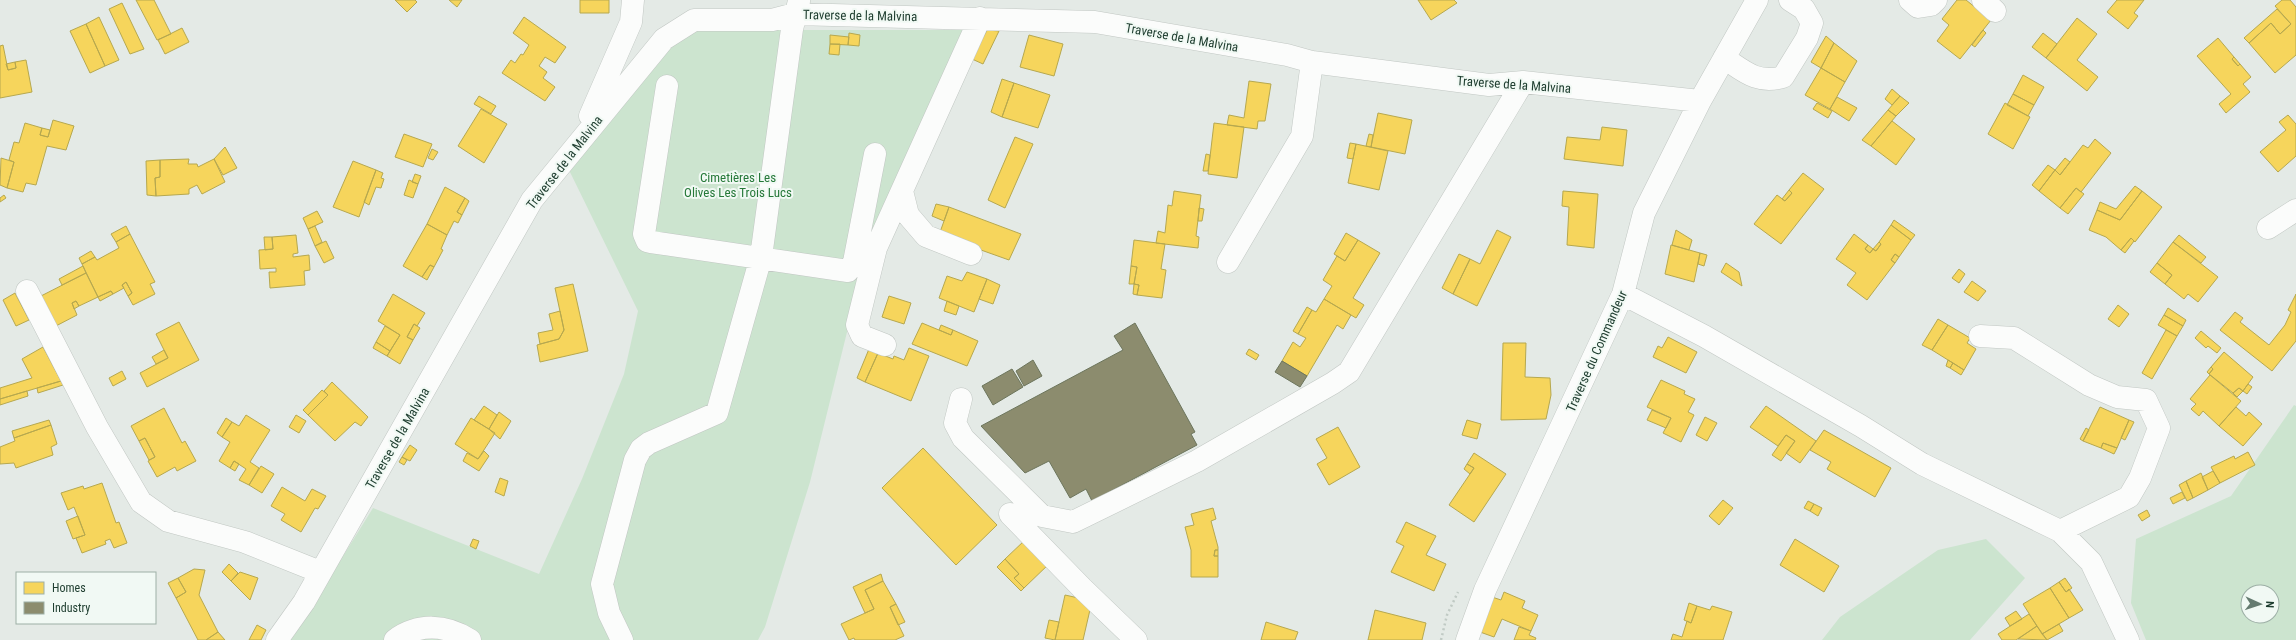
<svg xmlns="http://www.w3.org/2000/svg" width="2296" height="640" viewBox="0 0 2296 640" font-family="'Roboto Condensed',sans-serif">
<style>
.green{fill:#cce4cf;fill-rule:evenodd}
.homes{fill:#f6d55c;stroke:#b6a84f}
.industry{fill:#8c8c6e;stroke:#6c755c}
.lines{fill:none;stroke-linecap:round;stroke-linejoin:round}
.minor-casing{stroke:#c1c7c3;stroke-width:23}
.path{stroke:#c0cac4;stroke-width:2.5;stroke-dasharray:2 3;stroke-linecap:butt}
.minor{stroke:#fbfcfb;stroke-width:22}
.labels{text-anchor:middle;stroke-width:4;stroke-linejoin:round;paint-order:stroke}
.street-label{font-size:13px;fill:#203f31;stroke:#f1f9f4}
.park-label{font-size:13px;fill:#267939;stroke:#f1f9f4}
</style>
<rect width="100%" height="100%" fill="#e4eae6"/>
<path class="green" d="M 699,30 L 971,30 L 869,243 L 810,482 L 765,627 L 758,640 L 281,640 L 330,577 L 373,508 L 539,574 L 582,479 L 624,374 L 638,311 L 569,170 L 665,44 Z
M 2294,405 L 2296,406 L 2296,640 L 2146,640 L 2131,603 L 2136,539 L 2231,496 ZM 2248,592 L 2272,592 L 2272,616 L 2248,616 Z
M 1986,539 L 2025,578 L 1970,640 L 1822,640 L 1840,617 L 1938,550 Z"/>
<path class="homes" d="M 136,0 L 154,0 L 171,34 L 157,40 Z
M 395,0 L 415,0 L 417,2 L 407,12 Z
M 449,0 L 462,0 L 457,7 Z
M 580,0 L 609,0 L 609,13 L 580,13 Z
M 1418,0 L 1454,0 L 1457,3 L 1431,20 Z
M 1957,0 L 1966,0 L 1991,20 L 1960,59 L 1937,41 L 1949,25 L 1942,19 Z
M 2117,0 L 2144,0 L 2134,13 L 2138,16 L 2128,29 L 2107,12 Z
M 2282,0 L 2290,0 L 2296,7 L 2296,55 L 2275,73 L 2249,43 L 2271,23 L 2280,34 L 2291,24 L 2275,6 Z
M 122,3 L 144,49 L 130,54 L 109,9 Z
M 2277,9 L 2291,24 L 2280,34 L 2271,23 L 2249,43 L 2244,38 Z
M 99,17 L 119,60 L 105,66 L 86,24 Z
M 524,17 L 566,47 L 555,63 L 545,57 L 539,66 L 547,72 L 543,78 L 555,87 L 545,101 L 502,73 L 511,60 L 515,63 L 521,54 L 523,55 L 529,45 L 513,33 Z
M 2077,18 L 2097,34 L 2077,60 L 2098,77 L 2087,91 L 2046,58 Z
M 86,24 L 105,66 L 90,73 L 70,31 Z
M 182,28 L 189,42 L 165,54 L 158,40 Z
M 987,30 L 999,31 L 983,64 L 972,59 Z
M 1983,30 L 1986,33 L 1975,47 L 1972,45 Z
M 849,33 L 860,35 L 859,46 L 848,45 Z
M 2043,33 L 2057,44 L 2046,58 L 2032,47 Z
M 830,35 L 849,37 L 848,45 L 830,44 Z
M 1029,35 L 1063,44 L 1054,76 L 1020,67 Z
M 1826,36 L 1834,43 L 1821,68 L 1811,62 Z
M 2218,38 L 2234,57 L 2232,59 L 2238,66 L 2240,64 L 2251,77 L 2243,84 L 2250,92 L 2226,113 L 2219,104 L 2231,94 L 2197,56 Z
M 1834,43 L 1857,61 L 1845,82 L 1821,68 Z
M 830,44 L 840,44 L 839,55 L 829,54 Z
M 3,45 L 8,70 L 16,68 L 15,62 L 26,60 L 32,92 L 0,98 L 0,46 Z
M 2234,57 L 2240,64 L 2238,66 L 2232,59 Z
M 15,62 L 16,68 L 8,70 L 6,64 Z
M 1821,68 L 1845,82 L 1830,109 L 1805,95 Z
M 2023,75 L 2044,87 L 2034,105 L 2013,94 Z
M 1002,79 L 1014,83 L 1002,117 L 991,112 Z
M 1249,81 L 1271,84 L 1265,121 L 1258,121 L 1257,129 L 1227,125 L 1229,115 L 1244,118 Z
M 1014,83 L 1050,95 L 1038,128 L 1002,117 Z
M 1892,89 L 1900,96 L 1892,105 L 1885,99 Z
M 2013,94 L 2034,105 L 2028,116 L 2007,105 Z
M 479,96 L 496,106 L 491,114 L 474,104 Z
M 1900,96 L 1909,103 L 1896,116 L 1888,110 Z
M 1837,97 L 1857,108 L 1849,121 L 1830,109 Z
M 1817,103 L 1832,111 L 1828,118 L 1813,109 Z
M 2005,103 L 2030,117 L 2013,149 L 1988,134 Z
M 481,109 L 507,124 L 484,163 L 458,146 Z
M 1888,110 L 1896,116 L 1871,146 L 1862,140 Z
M 1378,113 L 1412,120 L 1405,154 L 1371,147 Z
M 2288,115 L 2296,124 L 2296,156 L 2278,172 L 2260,152 L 2286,130 L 2279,122 Z
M 53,120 L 74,126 L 66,150 L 47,146 L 36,185 L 26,183 L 23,192 L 7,188 L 14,162 L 9,160 L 14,142 L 19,143 L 25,123 L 42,128 L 40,135 L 48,137 Z
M 1892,121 L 1915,139 L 1896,165 L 1871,146 Z
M 1214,123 L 1244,127 L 1237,178 L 1208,174 Z
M 1602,127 L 1627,130 L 1623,166 L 1564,159 L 1567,137 L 1600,140 Z
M 42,128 L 50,130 L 48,137 L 40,135 Z
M 404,134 L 432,144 L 423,167 L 395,157 Z
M 1369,134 L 1373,135 L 1371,147 L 1366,146 Z
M 1015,137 L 1033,144 L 1005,208 L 988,200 Z
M 2095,139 L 2111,153 L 2081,192 L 2076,188 L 2060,208 L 2039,191 L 2055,170 L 2060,175 L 2083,145 L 2088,148 Z
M 1350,143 L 1356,144 L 1353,159 L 1347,158 Z
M 1356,144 L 1388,151 L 1379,190 L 1348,183 Z
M 225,147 L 237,168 L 223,175 L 214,159 Z
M 432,149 L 438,152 L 433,160 L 428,158 Z
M 1206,154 L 1210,155 L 1208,171 L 1203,171 Z
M 1,158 L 14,162 L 7,188 L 0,185 Z
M 2065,158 L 2070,162 L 2060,175 L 2055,170 Z
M 189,159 L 188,164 L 197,164 L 198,167 L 214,159 L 225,182 L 202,194 L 197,185 L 189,189 L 189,194 L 156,196 L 155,178 L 160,177 L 160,160 Z
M 160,160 L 160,177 L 155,178 L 156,196 L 147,195 L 146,161 Z
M 353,161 L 376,170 L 359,217 L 333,207 Z
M 2048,165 L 2055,170 L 2039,191 L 2032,185 Z
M 376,170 L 383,173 L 381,178 L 384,179 L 381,188 L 376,187 L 369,205 L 364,202 Z
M 1803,173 L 1824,189 L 1781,244 L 1754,224 L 1777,195 L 1785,201 L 1792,193 L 1789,190 Z
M 415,174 L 421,176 L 418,184 L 412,182 Z
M 409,180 L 418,184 L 413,198 L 404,195 Z
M 2135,186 L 2142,191 L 2120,220 L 2097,210 L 2100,202 L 2116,209 Z
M 445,187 L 465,198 L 457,212 L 462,215 L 458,223 L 454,221 L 447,235 L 427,224 Z
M 2076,188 L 2084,194 L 2068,214 L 2060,208 Z
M 1789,190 L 1792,193 L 1785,201 L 1782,199 Z
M 1174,191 L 1201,195 L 1196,236 L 1199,237 L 1198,248 L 1156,243 L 1158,231 L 1165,233 L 1168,205 L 1172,206 Z
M 1563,191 L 1598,194 L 1594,248 L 1567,245 L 1569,207 L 1562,206 Z
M 2142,191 L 2162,207 L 2135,242 L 2131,238 L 2121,250 L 2106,237 L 2089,230 L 2097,210 L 2120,220 Z
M 4,195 L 6,198 L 0,202 L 0,198 Z
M 465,198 L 469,201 L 462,215 L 457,212 Z
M 936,204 L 949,207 L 944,221 L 932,216 Z
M 949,207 L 1021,234 L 1009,260 L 939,235 Z
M 1199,208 L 1204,209 L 1202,221 L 1198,221 Z
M 317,211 L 323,222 L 308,229 L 303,218 Z
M 1894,220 L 1915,235 L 1911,240 L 1891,225 Z
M 427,224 L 447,235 L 441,249 L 443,250 L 434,267 L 430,265 L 422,277 L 403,266 Z
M 1891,225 L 1911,240 L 1899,257 L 1895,254 L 1891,260 L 1895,263 L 1867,300 L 1847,285 L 1856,273 L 1836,259 L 1854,234 L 1868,245 L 1865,249 L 1870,253 L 1873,249 L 1876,251 L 1881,244 L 1879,242 Z
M 126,226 L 130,234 L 116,242 L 111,234 Z
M 315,226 L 322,242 L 315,246 L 308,229 Z
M 1497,230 L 1511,237 L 1477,306 L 1453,294 L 1470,259 L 1480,264 Z
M 1676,230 L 1692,240 L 1689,250 L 1672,245 Z
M 1346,233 L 1358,240 L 1345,261 L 1334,254 Z
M 130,234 L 155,282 L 150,284 L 155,294 L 133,305 L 128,296 L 132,293 L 126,282 L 122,285 L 124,288 L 113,294 L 111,291 L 98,297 L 82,264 L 95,257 L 97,260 L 119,248 L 116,242 Z
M 296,235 L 298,253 L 293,254 L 293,257 L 309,255 L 310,270 L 304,271 L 305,285 L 270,288 L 269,272 L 276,272 L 276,268 L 260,269 L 259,250 L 273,249 L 272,237 Z
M 2179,235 L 2206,257 L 2201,263 L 2173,242 Z
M 264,237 L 272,237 L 273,249 L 265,250 Z
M 2131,238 L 2134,241 L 2125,253 L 2121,250 Z
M 1134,240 L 1165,244 L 1161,269 L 1166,270 L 1162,298 L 1137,295 L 1139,285 L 1134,284 L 1137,267 L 1131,266 Z
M 1358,240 L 1380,253 L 1353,298 L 1364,305 L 1356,318 L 1324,299 L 1332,286 L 1323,280 L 1337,256 L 1345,261 Z
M 326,241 L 334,258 L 324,263 L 315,246 Z
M 1879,242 L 1881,244 L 1876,251 L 1873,249 Z
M 2173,242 L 2218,277 L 2198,302 L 2188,294 L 2184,299 L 2165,284 L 2172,275 L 2157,263 Z
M 1671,245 L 1700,253 L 1694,282 L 1665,274 Z
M 1868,245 L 1873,249 L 1870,253 L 1865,249 Z
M 91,251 L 95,257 L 82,264 L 79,258 Z
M 1700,253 L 1707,255 L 1704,266 L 1698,264 Z
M 1459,254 L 1470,259 L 1453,294 L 1442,288 Z
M 1895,254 L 1899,257 L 1895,263 L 1891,260 Z
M 1726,263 L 1739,272 L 1742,286 L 1721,272 Z
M 2157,263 L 2172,275 L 2165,284 L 2150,272 Z
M 430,265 L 434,267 L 427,280 L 422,277 Z
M 83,266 L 86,273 L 62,285 L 59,279 Z
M 1131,266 L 1137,267 L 1134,284 L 1129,284 Z
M 1959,269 L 1965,274 L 1959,283 L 1952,278 Z
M 967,272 L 987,279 L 974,312 L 939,298 L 947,276 L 962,281 Z
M 86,273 L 98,297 L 79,306 L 76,301 L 72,303 L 77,315 L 54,327 L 39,297 Z
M 987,279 L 1000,285 L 993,304 L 979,299 Z
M 1972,281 L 1986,291 L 1978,301 L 1964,292 Z
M 126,282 L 132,293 L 128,296 L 122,285 Z
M 573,284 L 588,351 L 540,362 L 537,345 L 559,339 L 564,330 L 555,288 Z
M 1134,284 L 1139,285 L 1137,295 L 1133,294 Z
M 111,291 L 113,294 L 100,301 L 98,297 Z
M 15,293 L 29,320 L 16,326 L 3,300 Z
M 393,294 L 425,313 L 417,326 L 414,324 L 407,337 L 413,340 L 400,364 L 387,356 L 400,335 L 378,321 Z
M 2296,294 L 2296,341 L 2272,371 L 2220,330 L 2235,312 L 2243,318 L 2240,322 L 2269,345 L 2285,325 L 2291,312 L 2288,310 Z
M 889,296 L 911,303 L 904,324 L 882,317 Z
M 1324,299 L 1351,315 L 1343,329 L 1337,325 L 1307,376 L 1282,361 L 1293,342 L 1300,347 L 1306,338 L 1298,334 L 1312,310 L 1316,312 Z
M 76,301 L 79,306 L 74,309 L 72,303 Z
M 947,301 L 959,306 L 956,315 L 944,311 Z
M 2118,305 L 2129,314 L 2119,327 L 2108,319 Z
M 1307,307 L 1312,310 L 1298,334 L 1293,331 Z
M 2168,308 L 2186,320 L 2183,326 L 2164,315 Z
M 560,311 L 564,330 L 559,339 L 540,344 L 538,333 L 553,330 L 549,314 Z
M 2164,315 L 2183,326 L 2177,336 L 2158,325 Z
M 1938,319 L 1948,325 L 1932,350 L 1922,345 Z
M 179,322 L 199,360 L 147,387 L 140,373 L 168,358 L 156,334 Z
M 922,323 L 951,335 L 953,330 L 978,341 L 967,366 L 912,344 Z
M 414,324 L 420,328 L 413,340 L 407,337 Z
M 941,325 L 953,330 L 951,335 L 939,330 Z
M 1948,325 L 1970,338 L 1967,343 L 1976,349 L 1964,370 L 1932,350 Z
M 385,326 L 400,335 L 390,351 L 376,342 Z
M 2166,330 L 2177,336 L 2152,379 L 2142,373 Z
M 2201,331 L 2221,348 L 2217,353 L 2208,346 L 2206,348 L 2195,338 Z
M 1668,337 L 1697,352 L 1686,373 L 1653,357 L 1658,346 L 1662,348 Z
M 376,342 L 390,351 L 387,356 L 373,348 Z
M 1503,343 L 1526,343 L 1525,377 L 1550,378 L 1551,395 L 1546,419 L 1501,420 Z
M 43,347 L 61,381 L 0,399 L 0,388 L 32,378 L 22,359 Z
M 909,348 L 929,356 L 911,401 L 865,382 L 878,353 L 893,359 L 894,356 L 904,360 Z
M 869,349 L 878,353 L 865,382 L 857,378 Z
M 1249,349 L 1259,355 L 1256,360 L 1246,354 Z
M 164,350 L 168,358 L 156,364 L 152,357 Z
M 2224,352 L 2253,377 L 2243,391 L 2239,388 L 2233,393 L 2209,374 L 2213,369 L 2211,367 Z
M 1948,360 L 1953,363 L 1950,368 L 1946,366 Z
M 1953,363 L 1964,370 L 1961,375 L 1950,368 Z
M 2211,367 L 2213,369 L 2209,374 L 2207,372 Z
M 122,371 L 126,379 L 113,386 L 109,378 Z
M 2210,375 L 2241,401 L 2219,426 L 2203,411 L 2199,416 L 2191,409 L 2196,404 L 2190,399 Z
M 1661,380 L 1685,391 L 1684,394 L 1695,399 L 1688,412 L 1694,415 L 1681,442 L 1663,433 L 1671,418 L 1647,407 Z
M 61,381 L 63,385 L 38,393 L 37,388 Z
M 332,382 L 368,417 L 361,426 L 355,422 L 335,441 L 308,415 L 328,395 L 324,391 Z
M 2248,384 L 2252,387 L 2247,394 L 2243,391 Z
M 2239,388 L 2243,391 L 2237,397 L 2233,393 Z
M 322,390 L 328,395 L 308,415 L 303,410 Z
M 27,391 L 28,396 L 0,405 L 0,399 Z
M 484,406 L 497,415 L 489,429 L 474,420 Z
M 1766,406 L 1816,441 L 1800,463 L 1786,453 L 1795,441 L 1786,435 L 1778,446 L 1750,427 Z
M 2100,407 L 2129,420 L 2117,448 L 2103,443 L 2101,448 L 2083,441 Z
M 2236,407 L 2246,416 L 2249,412 L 2262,424 L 2243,446 L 2219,426 Z
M 164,408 L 182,443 L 185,441 L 196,461 L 177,471 L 175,467 L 157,477 L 148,461 L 155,457 L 145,438 L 139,441 L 131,426 Z
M 1652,410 L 1671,418 L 1666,428 L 1647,420 Z
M 499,412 L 511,421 L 500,439 L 489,429 Z
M 246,415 L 270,430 L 250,462 L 259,468 L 249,485 L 239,480 L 246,469 L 234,461 L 230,468 L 219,461 L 230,442 L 222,437 L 232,422 L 239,426 Z
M 296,415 L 306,421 L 299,433 L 289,427 Z
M 1705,417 L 1717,423 L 1707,441 L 1696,435 Z
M 226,418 L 232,422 L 222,437 L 217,433 Z
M 471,418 L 495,433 L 478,459 L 455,444 Z
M 49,420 L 51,425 L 14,438 L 12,431 Z
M 1467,420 L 1481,424 L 1477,439 L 1462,435 Z
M 2129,420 L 2134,422 L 2125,440 L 2121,438 Z
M 51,425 L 57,444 L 51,447 L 53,455 L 16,468 L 14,463 L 0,464 L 0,447 L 15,441 L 14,438 Z
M 1338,427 L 1360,467 L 1329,485 L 1317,464 L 1327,458 L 1316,439 Z
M 2086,428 L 2089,430 L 2083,441 L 2080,439 Z
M 1824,430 L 1891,468 L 1875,497 L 1827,469 L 1831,462 L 1810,450 Z
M 1786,435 L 1795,441 L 1781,461 L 1772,455 Z
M 145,438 L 155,457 L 149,460 L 139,441 Z
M 2103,443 L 2117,448 L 2114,454 L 2101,448 Z
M 410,445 L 417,450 L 410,461 L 402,457 Z
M 923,448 L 997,525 L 956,565 L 882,488 Z
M 484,451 L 489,456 L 479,471 L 463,461 L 467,453 L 478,459 Z
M 2248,452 L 2255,465 L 2220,483 L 2211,467 L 2234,456 L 2235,459 Z
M 1474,453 L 1506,474 L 1474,522 L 1449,505 L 1474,468 L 1467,464 Z
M 402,457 L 407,460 L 404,465 L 399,462 Z
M 234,461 L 239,464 L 235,471 L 230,468 Z
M 1467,464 L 1474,468 L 1470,474 L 1464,469 Z
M 261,466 L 274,474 L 262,493 L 249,485 Z
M 2213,471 L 2220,483 L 2208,490 L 2202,477 Z
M 2201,473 L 2208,490 L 2193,498 L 2186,481 Z
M 500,478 L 508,481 L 504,496 L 495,492 Z
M 2186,481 L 2193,498 L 2187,501 L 2179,485 Z
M 102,483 L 116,523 L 119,522 L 127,543 L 114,548 L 110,539 L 105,541 L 106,544 L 82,553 L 76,538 L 85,535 L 74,507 L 68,510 L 61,493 L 83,486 L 84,489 Z
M 282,487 L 305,501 L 312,489 L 326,496 L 318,509 L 315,508 L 301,532 L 281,520 L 285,514 L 271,506 Z
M 2182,492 L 2185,498 L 2173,504 L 2170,498 Z
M 1723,500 L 1733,508 L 1719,525 L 1709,516 Z
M 1808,501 L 1814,504 L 1810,511 L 1804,508 Z
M 1814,504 L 1822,508 L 1818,516 L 1810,511 Z
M 1213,508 L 1216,519 L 1211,521 L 1218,547 L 1218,550 L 1215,550 L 1214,556 L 1218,556 L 1218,577 L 1191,577 L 1191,550 L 1185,527 L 1194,525 L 1191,514 Z
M 2147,510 L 2150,516 L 2142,521 L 2138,515 Z
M 78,516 L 85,535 L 73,539 L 66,521 Z
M 1406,522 L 1436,536 L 1426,555 L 1446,564 L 1434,591 L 1391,572 L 1404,546 L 1396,542 Z
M 473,539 L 479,541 L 476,549 L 470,546 Z
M 1795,539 L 1839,566 L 1824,592 L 1780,565 Z
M 1025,540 L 1051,562 L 1024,588 L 1014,578 L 1019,574 L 1005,559 Z
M 1215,550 L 1218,550 L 1218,556 L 1214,556 Z
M 1005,559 L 1019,574 L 1014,578 L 1024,588 L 1021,591 L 997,567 Z
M 229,564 L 238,573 L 231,581 L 222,572 Z
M 194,569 L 205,570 L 199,595 L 218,632 L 206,640 L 198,640 L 176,598 L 186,592 L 178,578 Z
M 240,572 L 258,578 L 250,600 L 231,581 Z
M 881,574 L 883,581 L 865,590 L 874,609 L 865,613 L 853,587 Z
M 178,578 L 186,592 L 176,598 L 168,583 Z
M 2065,578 L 2072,588 L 2066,592 L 2059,582 Z
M 883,581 L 896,604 L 890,607 L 904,636 L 895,640 L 855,640 L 854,638 L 849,640 L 841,624 L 874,609 L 865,590 Z
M 2059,582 L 2066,592 L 2069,589 L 2083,610 L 2069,618 L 2050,588 Z
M 2050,588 L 2069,618 L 2042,634 L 2023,604 Z
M 1504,592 L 1525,601 L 1522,608 L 1538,615 L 1531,631 L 1502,619 L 1494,637 L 1480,632 L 1492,597 L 1501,600 Z
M 1065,595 L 1092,601 L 1083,640 L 1055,640 Z
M 1689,603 L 1697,606 L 1691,623 L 1684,620 Z
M 896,604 L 905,622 L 898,625 L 890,607 Z
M 1697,606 L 1710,610 L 1712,606 L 1732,612 L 1723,640 L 1671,640 L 1673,634 L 1682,637 L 1687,621 L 1691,623 Z
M 1375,610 L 1426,623 L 1422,640 L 1368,640 Z
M 2016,611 L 2022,619 L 2010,626 L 2005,618 Z
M 2029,614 L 2037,626 L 2016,640 L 2002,640 L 1998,634 Z
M 1049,620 L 1059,622 L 1055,640 L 1045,638 Z
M 1266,622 L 1298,632 L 1295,640 L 1261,640 Z
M 2059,624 L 2063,631 L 2047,640 L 2042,634 Z
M 257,625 L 266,630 L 261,640 L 249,640 Z
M 2037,626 L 2047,640 L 2018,639 Z
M 1519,627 L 1531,631 L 1529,635 L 1536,638 L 1535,640 L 1514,640 Z
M 218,632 L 225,640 L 206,640 Z"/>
<path class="industry" d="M 1135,323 L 1195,432 L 1191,434 L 1197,445 L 1092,501 L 1086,489 L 1070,498 L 1049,461 L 1025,473 L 981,426 L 1123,350 L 1114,336 Z
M 1033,360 L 1042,376 L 1024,386 L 1016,371 Z
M 1282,361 L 1307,376 L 1300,387 L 1275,372 Z
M 1012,369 L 1023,387 L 993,405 L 982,386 Z"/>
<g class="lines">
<defs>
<path id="minor" d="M 1910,0 L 1918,7 L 1931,5 L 1936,0
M 1983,0 L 1995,11
M 1724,58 C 1745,72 1757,84 1783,77 L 1807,38 L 1812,23 L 1804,9 L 1790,0
M 667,86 L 644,234 L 647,241 L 651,242 L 848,271 L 854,262 L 875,154
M 590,116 L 631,22 L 633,0
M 902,191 L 908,215 L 926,236 L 971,254
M 2268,228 L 2296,210
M 1228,262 L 1302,136 L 1312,62
M 27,291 L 97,427 L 141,502 L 168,521 L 245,542 L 320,572
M 1623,294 L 1704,336 L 1861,426 L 1922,464 L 2060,531 L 2129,497 L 2140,478 L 2159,428 L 2146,400 L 2117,397 L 2089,385 L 2014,338 L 1980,336
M 885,345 L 862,336 L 857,325 L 876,248 L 980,18
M 961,399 L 955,423 L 963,438 L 1042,516 L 1073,522 L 1197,461 L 1333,383 L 1349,372 L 1523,82
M 1010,514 L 1082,588 L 1136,640
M 2060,531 L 2091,562 L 2128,640
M 277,640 L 304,602 L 532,200 L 664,39 L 694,20 L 772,20 L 795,14 L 1095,22 L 1287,55 L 1312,62 L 1489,85 L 1523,82 L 1700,101
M 395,640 C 418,623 446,624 470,640
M 622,640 L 609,613 L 602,584 L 635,460 L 641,449 L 649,443 L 717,413 L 761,257 L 792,29 L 799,1
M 1467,640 L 1485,590 L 1623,294 L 1644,213 L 1700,101 L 1757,0"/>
</defs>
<use href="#minor" class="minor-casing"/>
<path class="path" d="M 1441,640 L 1447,615 L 1458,592"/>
<use href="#minor" class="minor"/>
</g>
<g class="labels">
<g class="street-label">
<text transform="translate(860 15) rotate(1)" y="5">Traverse de la Malvina</text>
<text transform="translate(1182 37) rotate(10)" y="5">Traverse de la Malvina</text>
<text transform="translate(1514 84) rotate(4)" y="5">Traverse de la Malvina</text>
<text transform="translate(564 162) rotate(-52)" y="5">Traverse de la Malvina</text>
<text transform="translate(1596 351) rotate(-66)" y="5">Traverse du Commandeur</text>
<text transform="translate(397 438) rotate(-60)" y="5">Traverse de la Malvina</text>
</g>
<g class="park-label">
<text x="738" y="182">Cimetières Les<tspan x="738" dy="15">Olives Les Trois Lucs</tspan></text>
</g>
</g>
<rect x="16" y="572" width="140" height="52" fill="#f1f9f4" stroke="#9dafa6"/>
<rect x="24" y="582" width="20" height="12" fill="#f6d55c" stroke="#9dafa6"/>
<text x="52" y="592" font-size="12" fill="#203f31">Homes</text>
<rect x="24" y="602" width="20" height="12" fill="#8c8c6e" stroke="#9dafa6"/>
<text x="52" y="612" font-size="12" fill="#203f31">Industry</text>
<g transform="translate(2260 604) rotate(93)"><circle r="19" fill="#f1f9f4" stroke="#9dafa6"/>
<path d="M0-3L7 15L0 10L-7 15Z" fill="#657b70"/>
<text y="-6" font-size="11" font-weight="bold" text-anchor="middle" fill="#203f31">N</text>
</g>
</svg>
